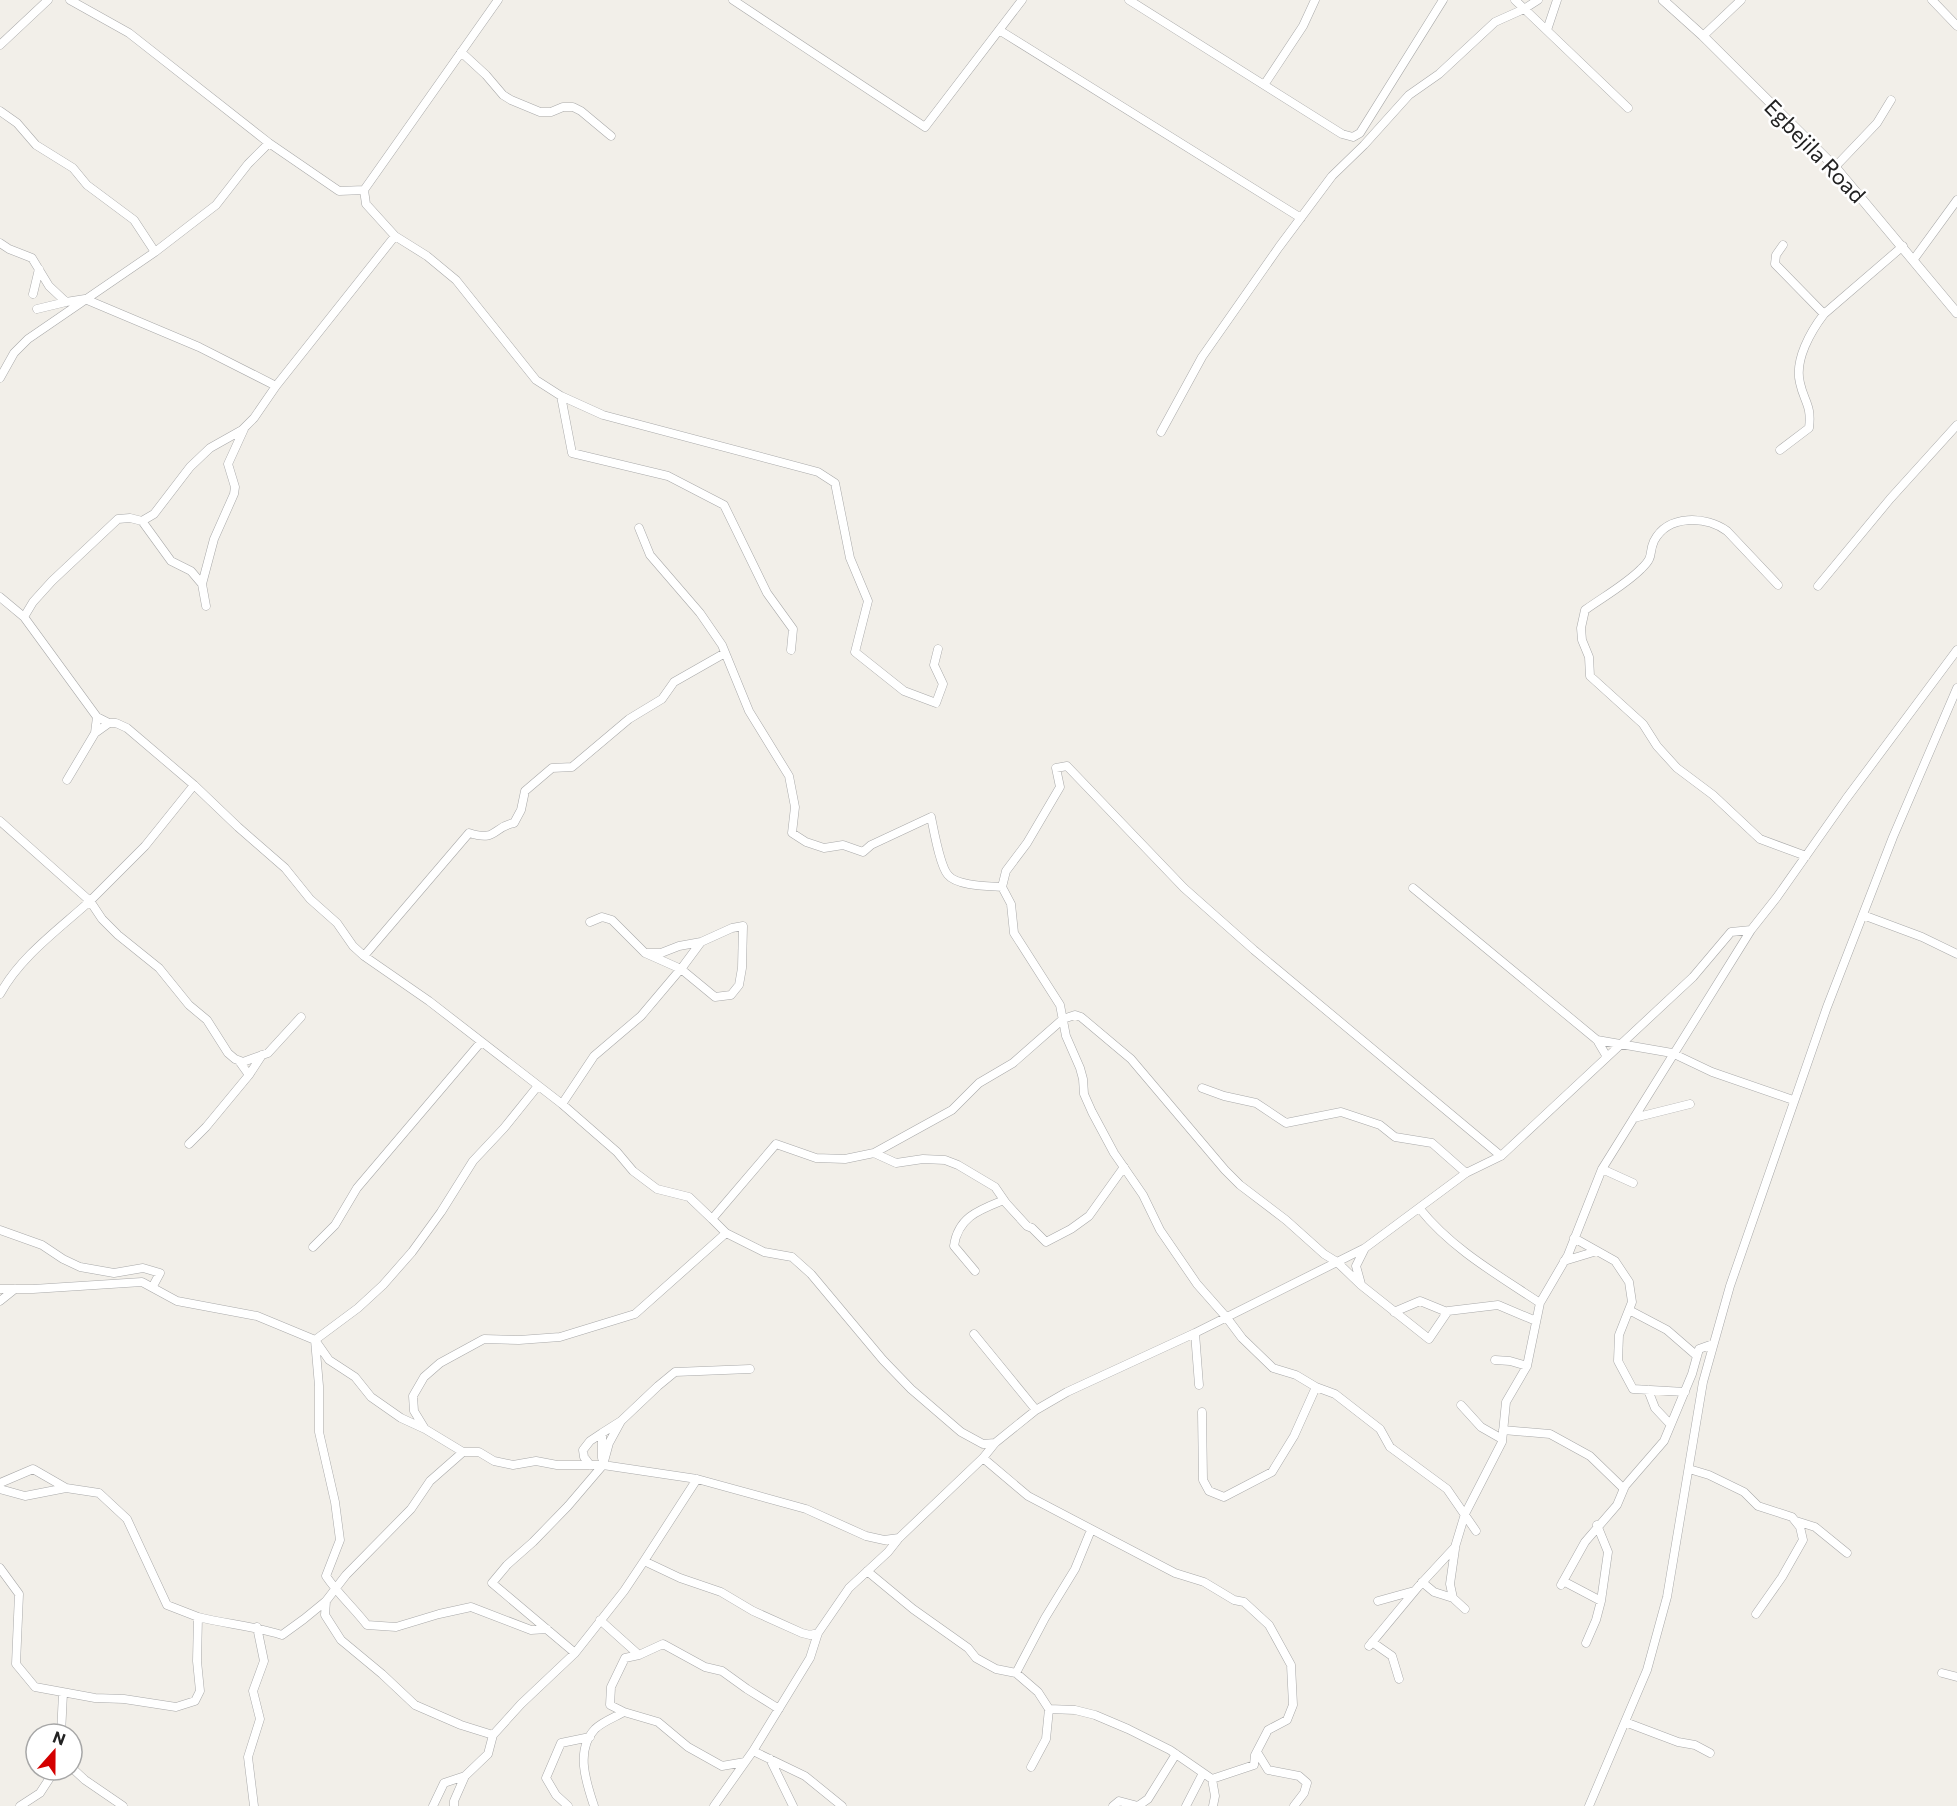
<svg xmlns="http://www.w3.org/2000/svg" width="1957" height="1806" viewBox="0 0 1957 1806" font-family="Commissioner,sans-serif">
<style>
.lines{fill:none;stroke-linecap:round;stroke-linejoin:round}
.minor-casing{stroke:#a9a9a9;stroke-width:9}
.tertiary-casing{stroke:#a9a9a9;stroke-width:10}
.minor{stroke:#fff;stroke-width:8}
.tertiary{stroke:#fff;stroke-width:9}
.labels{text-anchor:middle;stroke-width:5;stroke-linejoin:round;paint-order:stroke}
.street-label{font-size:22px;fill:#222;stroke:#fff}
</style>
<rect width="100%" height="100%" fill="#f2efe9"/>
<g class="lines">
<defs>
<path id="minor" d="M 70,0 L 129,33 L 269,143 L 339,191 L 364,190
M 498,0 L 364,190 L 366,204 L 395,236 L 427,256 L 456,280 L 536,380 L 561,396 L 603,415 L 818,472 L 835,483 L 850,558 L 868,601 L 855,652 L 904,691 L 936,703 L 943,684 L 934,665 L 938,649
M 733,0 L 925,127 L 1022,0
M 1129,0 L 1342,134 L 1353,137 L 1360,133 L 1443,0
M 1515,0 L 1628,108
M 1932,0 L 1957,26
M 999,30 L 1301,218
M 1547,30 L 1557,0
M 1703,36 L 1741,0
M 0,45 L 48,0
M 461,52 L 486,75 L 503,95 L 511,100 L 540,112 L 551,112 L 563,107 L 573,107 L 581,111 L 611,136
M 1264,85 L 1303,26 L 1315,0
M 0,111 L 17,123 L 36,145 L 73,168 L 87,185 L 134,220 L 155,252
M 1835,167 L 1877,123 L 1891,100
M 0,243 L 9,249 L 32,258 L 49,286 L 66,302 L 85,299 L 199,347 L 276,386
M 1783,245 L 1776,255 L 1775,264 L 1824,314 L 1903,246
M 1914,259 L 1957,200
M 33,294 L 39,269
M 37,309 L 66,302
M 0,378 L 14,353 L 28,339 L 155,252 L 216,205 L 248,164 L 269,143
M 561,396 L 572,453 L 668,476 L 724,505 L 767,593 L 793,629 L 791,650
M 1161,432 L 1202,357 L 1279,247 L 1332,176 L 1364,145 L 1409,95 L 1439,74 L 1495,22 L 1524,9 L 1538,0
M 1780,450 L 1809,428 C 1812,405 1804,402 1800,383 C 1794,360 1811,331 1824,314
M 142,521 L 171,561 L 191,571 L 202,584 L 214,539 L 234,494 L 235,487 L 228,464 L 244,429
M 639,528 L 650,555 L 700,613 L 722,645 L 749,711 L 789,776 L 795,807 L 792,833 L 806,842 L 824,848 L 843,845 L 863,852 L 871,845 L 931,817 C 934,831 940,866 948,875 C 957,886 988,886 1002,887
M 202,584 L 206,606
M 1778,585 L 1727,531 C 1706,516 1668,514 1654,541 C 1648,554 1655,556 1641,569 C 1625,585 1603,597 1585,610 L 1581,628 L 1582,640 L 1589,657 L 1590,676 L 1643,724 L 1657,746 L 1677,768 L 1713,795 L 1760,839 L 1806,856
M 1818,586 L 1890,499 L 1957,425
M 0,597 L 24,617 L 97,717 L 95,733 L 67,780
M 24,617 L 33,602 L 52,581 L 118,519 L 130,518 L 142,521 L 154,514 L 190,467 L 210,448 L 242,430 L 254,418 L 276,386 L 395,236
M 95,733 L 109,723 L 97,717
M 194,785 L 238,827 L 285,868 L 310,899 L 337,923 L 353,946 L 364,956 L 429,1001 L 562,1104 L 617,1152 L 633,1171 L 657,1189 L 689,1197 L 712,1219
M 0,821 L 90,901 L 145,846 L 194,785 L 127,728 L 116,723 L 109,723
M 1413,888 L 1597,1040 L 1607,1057
M 1863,915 L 1922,937 L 1957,954
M 590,922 L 602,917 L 612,920 L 645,953 L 661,953 L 679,946 L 701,942
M 364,956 L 469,833 C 498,842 492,827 514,823 L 521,810 L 525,791 L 552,768 L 572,767 L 629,719 L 662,699 L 674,682 L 725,653
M 0,994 C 21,956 58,930 90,901 L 102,919 L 118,935 L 159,968 L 189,1005 L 207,1020 L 228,1053 L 235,1059 L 243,1062 L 268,1053 L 301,1017
M 1597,1040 L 1672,1053 L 1712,1072 L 1793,1100
M 239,1061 L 249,1075 L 262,1055
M 537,1087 L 504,1128 L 473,1161 L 441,1212 L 412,1252 L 383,1285 L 358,1308 L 315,1340 L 319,1386 L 319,1432 L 335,1502 L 340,1540 L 326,1576 C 338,1594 354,1608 367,1625 L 396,1627 L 439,1614 L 471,1607 L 531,1630 L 547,1629
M 1202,1088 L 1224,1096 L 1256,1103 L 1286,1123 L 1341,1112 L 1380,1125 L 1395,1137 L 1432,1143 L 1466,1173
M 562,1104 L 594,1056 L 641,1016 L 679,971 L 681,969 L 701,942 L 732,928 L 743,926 L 742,968 L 739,985 L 731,995 L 715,997 L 681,969 L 645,953
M 1634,1118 L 1690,1104
M 189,1144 L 206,1127 L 249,1075
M 874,1153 L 896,1163 L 923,1159 L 945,1160 L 958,1165 L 995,1187 L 1006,1203 L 1027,1226 L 1032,1228 L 1046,1242 L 1071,1229 L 1089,1216 L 1124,1167
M 1602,1169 L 1633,1183
M 1420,1209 C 1452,1249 1498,1275 1540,1303
M 0,1230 L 42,1245 L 63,1259 L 80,1267 L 114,1273 L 143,1268 L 160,1273 L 153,1286
M 726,1233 L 764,1252 L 792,1257 L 811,1274 L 883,1360 L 911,1389 L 961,1432 L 983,1444 L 995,1443
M 1574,1238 L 1615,1261 L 1629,1282 L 1632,1302 L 1619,1335 L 1618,1361 L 1633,1389 L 1685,1392
M 313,1247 L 335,1225 L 357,1188 L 481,1042
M 1564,1261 L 1597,1251
M 975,1271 L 954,1246 C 958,1217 979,1210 1004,1200
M 1361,1284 L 1356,1266 L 1365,1248
M 0,1289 L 33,1289 L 142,1282 L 177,1301 L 257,1316 L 315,1340 L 329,1360 L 355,1377 L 371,1397 L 401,1418 L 425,1429 L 414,1411 L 413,1396 L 424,1377 L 440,1363 L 484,1339 L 519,1340 L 560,1337 L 635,1314 L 726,1233 L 712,1219 L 776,1144 L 816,1158 L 845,1159 L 874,1153 L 952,1110 L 979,1083 L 1013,1063 L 1063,1019 L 1075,1015 L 1081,1017 L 1131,1059 L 1225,1170 L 1240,1185 L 1286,1220 L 1324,1254 L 1337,1262 L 1361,1285 L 1429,1339 L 1448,1311 L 1498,1305 L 1536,1321
M 0,1301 L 15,1289
M 1629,1310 L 1667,1330 L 1697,1356
M 1394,1312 L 1420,1301 L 1447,1312
M 1195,1333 L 1199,1385
M 974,1334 L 1036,1410
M 1495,1360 L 1510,1361 L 1527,1366
M 1648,1390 L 1655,1408 L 1670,1424
M 1461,1405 L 1481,1427 L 1502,1439
M 1202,1412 L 1203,1480 L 1209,1491 L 1224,1497 L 1272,1472 L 1294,1436 L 1316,1387
M 425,1429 L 463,1452 L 479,1452 L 494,1461 L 513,1465 L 536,1461 L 557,1465 L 603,1465 L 697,1479 L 806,1509 L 866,1536 L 884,1540 L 899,1538
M 1503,1430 L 1550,1434 L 1590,1456 L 1622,1487 L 1625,1486
M 602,1458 L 602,1433 L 621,1421
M 590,1465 L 584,1457 L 583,1450 L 590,1441 L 602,1433
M 1689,1469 L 1709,1475 L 1744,1492 L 1758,1506 L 1792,1517 L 1800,1527 L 1803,1540 L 1782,1577 L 1756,1614
M 0,1483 L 33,1469 L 66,1488
M 0,1489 L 25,1496 L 66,1488 L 99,1493 L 127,1519 L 167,1605 L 198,1617
M 1796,1521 L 1815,1527 L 1847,1553
M 1476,1531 L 1447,1489 L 1390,1447 L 1380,1429 L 1335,1394 L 1316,1387 L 1296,1375 L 1273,1368 L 1242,1338 L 1227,1318 L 1197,1284 L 1160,1230 L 1143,1195 L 1114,1153 L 1092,1112 L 1084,1094 L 1083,1079 L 1080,1068 L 1066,1036 L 1060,1005 L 1014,933 L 1011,904 L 1002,887 L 1006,871 L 1027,843 L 1060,787 L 1056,768 L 1067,766 L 1184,888 L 1254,950 L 1501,1156
M 1455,1549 L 1450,1584 L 1453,1598 L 1465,1609
M 644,1561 L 697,1479
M 0,1568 L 19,1594 L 16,1664 L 35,1687 L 95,1698 L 124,1699 L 176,1707 L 195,1701 L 200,1691 L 197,1661 L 198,1617 C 226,1624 254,1626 282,1635 L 304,1619 L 326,1601 L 346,1575 L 411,1509 L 430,1481 L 463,1452
M 867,1571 L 913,1609 L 968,1648 L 976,1658 L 996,1669 L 1016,1673 L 1038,1692 L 1049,1709 L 1075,1710 L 1095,1715 L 1128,1729 L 1170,1750 L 1212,1779 L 1254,1765 L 1255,1755 L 1268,1730 L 1287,1720 L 1293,1705 L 1291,1665 L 1269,1625 L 1244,1602 L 1234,1600 L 1204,1582 L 1175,1573 L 1028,1496 L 983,1458
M 1563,1581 L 1601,1601
M 1422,1582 L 1434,1592 L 1453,1598
M 1561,1585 L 1585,1542 L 1617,1505 L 1625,1486 L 1664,1441 L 1692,1374 L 1699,1349 L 1713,1344
M 326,1601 L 325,1615 L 341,1640 L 382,1674 L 415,1705 L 461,1725 L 493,1735
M 1378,1601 L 1414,1591
M 600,1620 L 639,1655 L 663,1644 L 705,1667 L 722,1671 L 747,1689 L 779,1709
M 1372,1642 L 1392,1656 L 1399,1679
M 1586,1643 L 1596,1620 L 1601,1601 L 1608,1552 L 1597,1525
M 1369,1646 L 1418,1587 L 1455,1547 L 1465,1514 L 1502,1442 L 1506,1402 L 1527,1366 L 1540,1303 L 1568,1255 L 1602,1169 L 1751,930
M 575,1653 L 492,1583 L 507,1565 L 533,1542 L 568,1506 L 603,1465 L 609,1443 L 621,1421 L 658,1386 L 675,1372 L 750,1369
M 1016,1673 L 1045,1618 L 1075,1569 L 1091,1530
M 1942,1673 L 1957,1677
M 624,1712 L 610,1705 L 611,1687 L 625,1658 L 639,1655
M 1625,1722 L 1678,1742 L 1695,1745 L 1710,1753
M 61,1734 L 63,1693
M 753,1751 L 805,1776 L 842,1806
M 1257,1752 L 1268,1770 L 1299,1776 L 1307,1783 L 1304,1793 L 1294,1806
M 770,1759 L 793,1806
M 1031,1767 L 1046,1739 L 1049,1709
M 72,1768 L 85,1780 L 123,1806
M 1212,1779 L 1215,1796 L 1213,1806
M 20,1806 L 40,1793 L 55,1770
M 254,1806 L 248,1757 L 260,1719 L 253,1691 L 264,1661 L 257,1627
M 433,1806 L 444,1783 L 465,1776
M 454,1806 L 454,1801 L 465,1776 L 488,1754 L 493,1735 L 521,1704 L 575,1653 L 624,1591 L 644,1561 L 680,1578 L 721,1592 L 753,1611 L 802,1633 L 810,1635 L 818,1633
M 568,1806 L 556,1795 L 546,1778 L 561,1743 L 590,1737
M 594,1806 C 586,1782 575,1750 595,1729 C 602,1722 615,1717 624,1712 L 658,1722 L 688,1747 L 722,1766 L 745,1762
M 714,1806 L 753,1751 L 810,1658 L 818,1633 L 849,1588 L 888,1552 L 899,1538 L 983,1458 L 995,1443 L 1036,1410 L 1067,1392 L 1195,1333 L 1365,1248 L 1466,1173 L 1501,1156 L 1693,977 L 1731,932 L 1751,930 L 1777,897 L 1846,799 L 1957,650
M 1113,1806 L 1119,1801 L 1138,1806 L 1148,1799 L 1176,1754
M 1186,1806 L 1203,1773
M 1589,1806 L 1647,1670 L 1667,1597 L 1703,1382 L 1730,1286 L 1827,1007 L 1893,837 L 1957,688"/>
<path id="tertiary" d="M 1663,0 L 1703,36 L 1835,167 L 1957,313"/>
</defs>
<use href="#minor" class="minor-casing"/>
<use href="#tertiary" class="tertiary-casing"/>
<use href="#minor" class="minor"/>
<use href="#tertiary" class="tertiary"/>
</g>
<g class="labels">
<g class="street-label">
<text transform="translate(1815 151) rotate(46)" y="8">Egbejila Road</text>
</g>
</g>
<g transform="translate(54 1752) rotate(21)"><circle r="28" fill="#ffffff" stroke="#a7a7a7" stroke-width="1.5"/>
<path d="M0-4.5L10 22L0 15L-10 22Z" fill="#d40000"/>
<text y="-9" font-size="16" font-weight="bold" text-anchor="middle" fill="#222222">N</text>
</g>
</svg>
